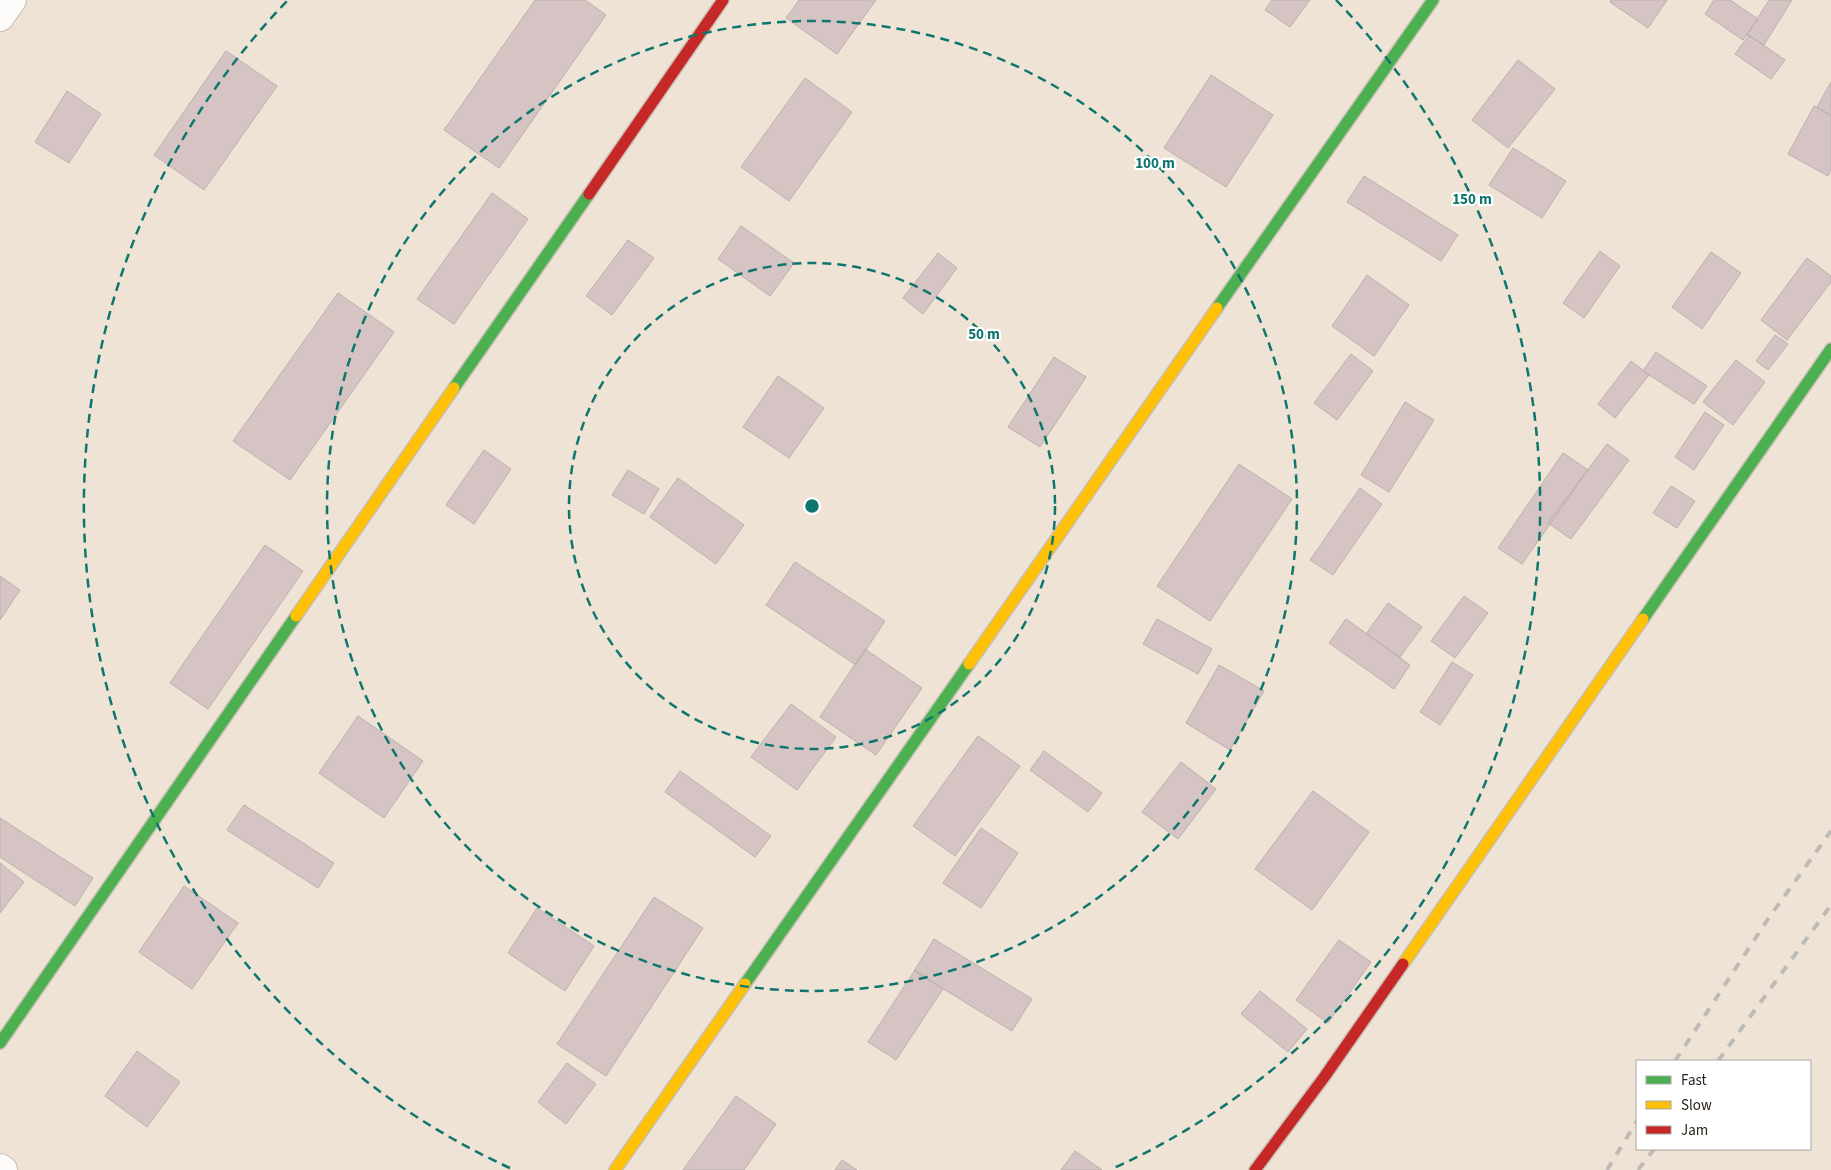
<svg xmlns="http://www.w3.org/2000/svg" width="1831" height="1170" viewBox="0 0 1831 1170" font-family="'Source Sans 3',sans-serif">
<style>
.building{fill:#d6c4c5;stroke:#bab0ac}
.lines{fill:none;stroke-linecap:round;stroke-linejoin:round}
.street-casing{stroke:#c7bfb3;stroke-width:30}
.fast-casing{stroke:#c7bfb3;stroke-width:14}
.slow-casing{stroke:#c7bfb3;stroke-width:14}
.jam-casing{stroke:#c7bfb3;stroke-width:14}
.street{stroke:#fcfbf9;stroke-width:28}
.fast{stroke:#4caf50;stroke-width:11}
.slow{stroke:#ffc107;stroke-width:11}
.jam{stroke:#c62828;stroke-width:11}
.rail{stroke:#bebbb7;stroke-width:4;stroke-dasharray:9 9;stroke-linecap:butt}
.ring{fill:none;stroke:#0f766e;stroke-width:2.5;stroke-dasharray:9 6}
.centre{fill:#0f766e;stroke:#fff;stroke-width:2.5}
.ring-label{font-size:15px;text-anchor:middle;font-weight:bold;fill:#0f766e;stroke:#fff;stroke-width:4.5;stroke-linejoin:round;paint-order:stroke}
</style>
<rect width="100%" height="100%" fill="#eee3d4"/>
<path class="building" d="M 535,0 L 585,0 L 606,15 L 499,168 L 444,130 Z
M 799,0 L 876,0 L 837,54 L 786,18 Z
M 1272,0 L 1310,0 L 1290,27 L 1265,10 Z
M 1611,0 L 1667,0 L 1648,28 L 1610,2 Z
M 1714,0 L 1730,0 L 1758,19 L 1743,40 L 1705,14 Z
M 1769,0 L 1792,0 L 1764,45 L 1747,35 Z
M 1749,35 L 1785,60 L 1771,79 L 1735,54 Z
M 226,51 L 277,86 L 204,190 L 154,155 Z
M 1518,60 L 1555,89 L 1508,148 L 1472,120 Z
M 1211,75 L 1273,115 L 1226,187 L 1164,148 Z
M 805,78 L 852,112 L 789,201 L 741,167 Z
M 1831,82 L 1831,115 L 1817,107 Z
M 67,91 L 101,114 L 69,163 L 35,142 Z
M 1814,106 L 1831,116 L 1831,169 L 1828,176 L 1788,154 Z
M 1513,148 L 1566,181 L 1542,218 L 1489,185 Z
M 1364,176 L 1458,235 L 1441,261 L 1347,202 Z
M 492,193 L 528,219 L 454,324 L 417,299 Z
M 741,226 L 794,263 L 770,296 L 718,259 Z
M 628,240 L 654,258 L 612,315 L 586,296 Z
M 1600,251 L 1620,266 L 1584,318 L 1563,303 Z
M 1711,252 L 1741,273 L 1702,329 L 1672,307 Z
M 938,253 L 957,268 L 923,314 L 903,298 Z
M 1807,258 L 1831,276 L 1831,282 L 1787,340 L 1761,320 Z
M 1367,275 L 1409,305 L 1374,356 L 1332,326 Z
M 338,293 L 394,332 L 290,480 L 233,441 Z
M 1775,335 L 1788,344 L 1768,370 L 1756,361 Z
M 1656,352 L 1707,386 L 1694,404 L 1643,371 Z
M 1351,354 L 1373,371 L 1337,420 L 1314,403 Z
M 1054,357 L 1086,377 L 1040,447 L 1008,427 Z
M 1736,360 L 1765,382 L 1733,425 L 1703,402 Z
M 1631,361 L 1649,375 L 1615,418 L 1598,404 Z
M 778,376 L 824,408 L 789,458 L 743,427 Z
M 1405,402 L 1434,420 L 1389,492 L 1361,475 Z
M 1705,412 L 1724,425 L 1694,470 L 1675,457 Z
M 1607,444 L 1629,460 L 1571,539 L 1548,523 Z
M 484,450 L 511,469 L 474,524 L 446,505 Z
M 1563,453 L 1588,470 L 1522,564 L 1498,548 Z
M 1239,464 L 1292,499 L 1210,621 L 1157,586 Z
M 628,470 L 659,489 L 644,514 L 612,495 Z
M 678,478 L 744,525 L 716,564 L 650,517 Z
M 1671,486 L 1695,501 L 1677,528 L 1653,513 Z
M 1360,488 L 1382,504 L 1333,575 L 1310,560 Z
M 265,545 L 303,571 L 208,709 L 170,683 Z
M 795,562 L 885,621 L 856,665 L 766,605 Z
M 0,576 L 20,590 L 0,620 Z
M 1464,596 L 1488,613 L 1455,658 L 1431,641 Z
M 1388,603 L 1422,627 L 1400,657 L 1366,634 Z
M 1157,619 L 1212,649 L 1198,674 L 1143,644 Z
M 1346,619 L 1410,665 L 1394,689 L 1329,643 Z
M 865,649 L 922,688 L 876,755 L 820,717 Z
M 1452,662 L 1473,675 L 1440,725 L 1420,712 Z
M 1219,665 L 1264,691 L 1230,750 L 1186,723 Z
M 791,704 L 836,737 L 797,790 L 751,757 Z
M 358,716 L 423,761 L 384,818 L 319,773 Z
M 978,736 L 1020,766 L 955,856 L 913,826 Z
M 1044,751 L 1102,793 L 1088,812 L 1030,770 Z
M 1181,762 L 1216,789 L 1178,839 L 1142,812 Z
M 680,771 L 771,836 L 755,857 L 665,792 Z
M 1313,791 L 1369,832 L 1312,910 L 1255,869 Z
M 244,805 L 334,863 L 318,888 L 227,830 Z
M 0,818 L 93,878 L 75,906 L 0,857 Z
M 981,828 L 1018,853 L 981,908 L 943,883 Z
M 0,863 L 24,882 L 0,913 Z
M 184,886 L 238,923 L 192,989 L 139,952 Z
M 654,897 L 703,928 L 606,1076 L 557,1044 Z
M 537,908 L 594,946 L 565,991 L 508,953 Z
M 934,939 L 1032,999 L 1012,1031 L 914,971 Z
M 1339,940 L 1371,962 L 1328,1023 L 1296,1000 Z
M 915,970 L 943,989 L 896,1060 L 868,1042 Z
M 1260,991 L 1307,1029 L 1288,1052 L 1241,1014 Z
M 137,1051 L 180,1082 L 147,1127 L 105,1096 Z
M 567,1063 L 596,1084 L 566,1124 L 538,1102 Z
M 736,1096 L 776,1124 L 744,1170 L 683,1170 Z
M 1075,1151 L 1102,1170 L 1061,1170 Z
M 842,1160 L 857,1170 L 835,1170 Z"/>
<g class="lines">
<defs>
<path id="street" d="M 0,17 L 12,0
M 0,1168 L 3,1170"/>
<path id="fast" d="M 1217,308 L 1433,0
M 454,388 L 589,194
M 1643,619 L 1831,349
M 745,984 L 969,664
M 0,1043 L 296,616"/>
<path id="slow" d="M 296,616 L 454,388
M 969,664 L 1217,308
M 1403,964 L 1643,619
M 615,1170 L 745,984"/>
<path id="jam" d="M 589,194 L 723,0
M 1255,1170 L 1325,1076 L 1403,964"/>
</defs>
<use href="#street" class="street-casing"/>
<use href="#fast" class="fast-casing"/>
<use href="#slow" class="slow-casing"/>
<use href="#jam" class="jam-casing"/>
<use href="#street" class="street"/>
<use href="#fast" class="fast"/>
<use href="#slow" class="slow"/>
<use href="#jam" class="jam"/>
<path class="rail" d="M 1675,1061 L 1768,919 L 1831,831
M 1718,1061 L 1831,905
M 1607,1170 L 1637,1121
M 1638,1170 L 1654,1149"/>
</g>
<g class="ring">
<circle cx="812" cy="506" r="243"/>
<circle cx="812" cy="506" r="485"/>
<path d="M510 1168A728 728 0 0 1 288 0M1336 0A728 728 0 0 1 1114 1168"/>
</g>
<circle cx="812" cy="506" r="8" class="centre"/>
<g class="ring-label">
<text x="1155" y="168">100 m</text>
<text x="1472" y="204">150 m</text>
<text x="984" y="339">50 m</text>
</g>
<rect x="1636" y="1060" width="175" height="90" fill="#ffffff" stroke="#aaa7a3"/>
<rect x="1646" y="1076" width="25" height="8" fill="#4caf50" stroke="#aaa7a3"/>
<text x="1681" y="1085" font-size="15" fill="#2b241a">Fast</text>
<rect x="1646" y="1101" width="25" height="8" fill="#ffc107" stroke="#aaa7a3"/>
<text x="1681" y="1110" font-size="15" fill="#2b241a">Slow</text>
<rect x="1646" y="1126" width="25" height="8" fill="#c62828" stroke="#aaa7a3"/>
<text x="1681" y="1135" font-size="15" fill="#2b241a">Jam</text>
</svg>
